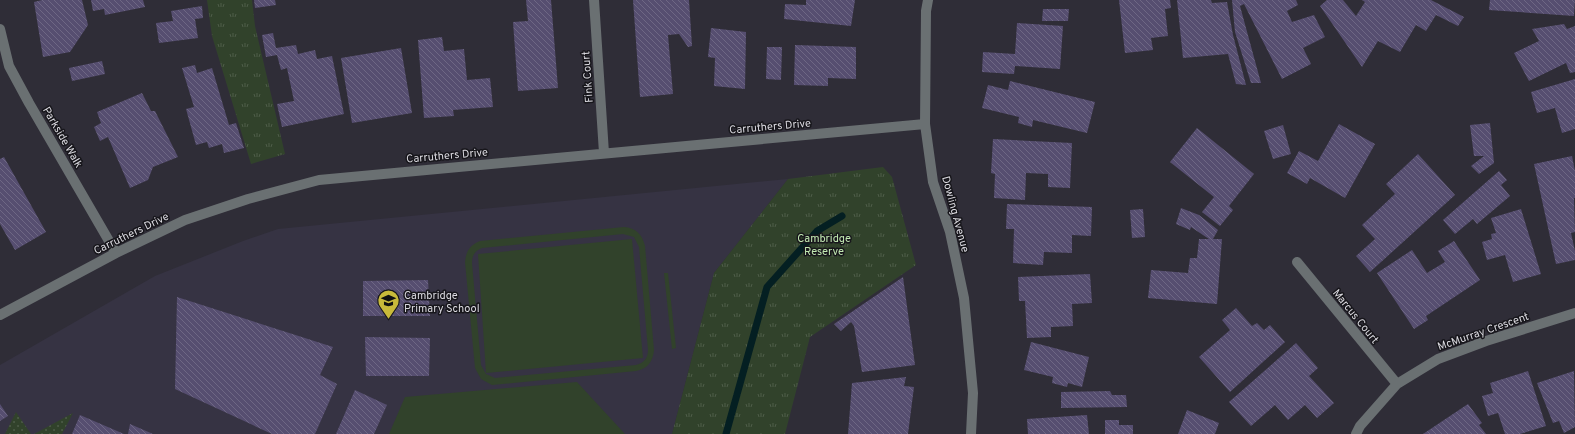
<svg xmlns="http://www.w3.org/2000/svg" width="1575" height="434" viewBox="0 0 1575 434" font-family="Overpass,sans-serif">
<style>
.built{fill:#363343}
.grass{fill:url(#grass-dots)}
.park{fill:url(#park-tufts)}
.pitch{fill:#31422b;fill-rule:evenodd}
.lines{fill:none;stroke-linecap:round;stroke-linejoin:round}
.stream{stroke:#041f22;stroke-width:7}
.building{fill:url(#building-back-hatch)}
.minor{stroke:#6a7072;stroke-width:10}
.labels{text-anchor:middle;stroke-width:3;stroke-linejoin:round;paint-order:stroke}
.street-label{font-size:11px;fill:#dbdae0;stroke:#17161b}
.park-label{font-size:11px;fill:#c2e9b2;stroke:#17161b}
.poi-label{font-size:11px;fill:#dbdae0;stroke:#17161b;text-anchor:start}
</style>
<defs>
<pattern id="grass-dots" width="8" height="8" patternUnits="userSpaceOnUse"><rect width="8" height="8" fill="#31422b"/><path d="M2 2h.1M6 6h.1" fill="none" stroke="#4e5d49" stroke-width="1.8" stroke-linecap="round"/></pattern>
<pattern id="park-tufts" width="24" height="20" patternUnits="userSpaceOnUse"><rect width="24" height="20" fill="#31422b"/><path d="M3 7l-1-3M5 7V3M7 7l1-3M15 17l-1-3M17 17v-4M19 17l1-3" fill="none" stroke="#4e5d49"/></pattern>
<pattern id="building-back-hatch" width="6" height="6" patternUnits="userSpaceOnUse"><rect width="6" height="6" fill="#564e70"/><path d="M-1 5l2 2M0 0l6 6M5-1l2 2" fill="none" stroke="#6e6784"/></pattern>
</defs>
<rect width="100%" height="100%" fill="#2f2d37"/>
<path class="built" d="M 788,179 L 714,273 L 672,434 L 0,434 L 0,365 L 155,276 L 243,241 L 278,229 Z"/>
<path class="grass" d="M 16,412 L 31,434 L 5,434 Z
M 73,413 L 62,434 L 34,434 Z"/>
<path class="park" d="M 207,0 L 252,0 L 255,26 L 285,154 L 251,164 L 212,36 Z
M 883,167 L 892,177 L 916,265 L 810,337 L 785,434 L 672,434 L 714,273 L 788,179 Z"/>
<path class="pitch" d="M 624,227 C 636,228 642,234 645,246 L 654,350 C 653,362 647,369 636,371 L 492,385 L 481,379 L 475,368 L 465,262 C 466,251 470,245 480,241 ZM 623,234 L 634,237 L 639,247 L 648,350 C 648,358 644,363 636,365 L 495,378 L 486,374 L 481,365 L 472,263 C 472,255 475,251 482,248 Z
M 632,239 L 643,358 L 486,373 L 478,254 Z
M 664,273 L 668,273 L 676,348 L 672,349 Z
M 577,382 L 625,434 L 389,434 L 405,397 Z"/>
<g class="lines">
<path class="stream" d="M 726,434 L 767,287 L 817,231 L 842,216"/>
</g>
<path class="building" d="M 42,0 L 82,0 L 88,25 L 70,52 L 43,57 L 34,2 Z
M 91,0 L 143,0 L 145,7 L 105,15 L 104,9 L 93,11 Z
M 254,0 L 275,0 L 276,5 L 255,8 Z
M 526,0 L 551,0 L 558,88 L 518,91 L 513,22 L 528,21 Z
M 633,0 L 689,0 L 692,46 L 688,47 L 679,34 L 668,35 L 673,94 L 640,97 Z
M 806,0 L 855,0 L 851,26 L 784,19 L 785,4 L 806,5 Z
M 1119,0 L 1170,0 L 1171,8 L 1165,9 L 1168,36 L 1151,38 L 1153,50 L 1125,53 Z
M 1177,0 L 1211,0 L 1212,3 L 1227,2 L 1233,35 L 1246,85 L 1236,84 L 1228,54 L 1183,58 Z
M 1232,0 L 1296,0 L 1298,5 L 1287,11 L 1292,22 L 1314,15 L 1325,37 L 1303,48 L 1311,64 L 1282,79 L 1244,4 L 1240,6 L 1261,83 L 1251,83 L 1235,32 Z
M 1327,0 L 1343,0 L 1356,16 L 1365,2 L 1362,0 L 1431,0 L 1464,17 L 1458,26 L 1436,15 L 1426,31 L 1416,25 L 1400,52 L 1378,41 L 1362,67 L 1320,6 Z
M 1490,0 L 1575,0 L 1574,16 L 1489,10 Z
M 202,6 L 203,18 L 195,19 L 198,38 L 159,43 L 156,23 L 173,21 L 171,11 Z
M 1043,9 L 1069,9 L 1068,21 L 1042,21 Z
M 1017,23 L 1063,26 L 1060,69 L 1015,66 L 1014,74 L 982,72 L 983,52 L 1015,54 Z
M 1564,24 L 1567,29 L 1575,26 L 1575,72 L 1570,73 L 1566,63 L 1529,81 L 1514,53 L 1539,41 L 1532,29 Z
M 711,28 L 746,32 L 745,89 L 714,86 L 715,58 L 708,57 Z
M 273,33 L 276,48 L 296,45 L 298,54 L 315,50 L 317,59 L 332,56 L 344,114 L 282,127 L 277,104 L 294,101 L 287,68 L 281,70 L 277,55 L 266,57 L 262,35 Z
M 442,37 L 444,51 L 464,49 L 467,80 L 490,78 L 493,107 L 453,110 L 454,116 L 424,118 L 418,40 Z
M 795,45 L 856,47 L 856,79 L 828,78 L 828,86 L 794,85 Z
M 767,47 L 782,47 L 781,80 L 766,79 Z
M 401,48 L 412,113 L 352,123 L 341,58 Z
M 102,61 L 105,74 L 72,81 L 69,68 Z
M 195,65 L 197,73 L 212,68 L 229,125 L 236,123 L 244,148 L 224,153 L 222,144 L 209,148 L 207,142 L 196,145 L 186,109 L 194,107 L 182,68 Z
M 1575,79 L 1575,129 L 1562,133 L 1555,108 L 1537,113 L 1531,92 Z
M 1010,81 L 1095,102 L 1087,133 L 1033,120 L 1032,127 L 1018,123 L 1019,117 L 982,108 L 988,85 L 1008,90 Z
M 142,93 L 151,111 L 155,111 L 178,157 L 153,167 L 148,180 L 130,188 L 108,137 L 100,141 L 94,127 L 101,123 L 97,112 Z
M 1490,123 L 1494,163 L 1479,174 L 1471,166 L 1484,156 L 1474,156 L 1470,125 Z
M 1339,124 L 1375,144 L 1345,198 L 1310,178 L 1307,184 L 1287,173 L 1299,151 L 1318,161 Z
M 1283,125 L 1291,154 L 1273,159 L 1264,131 Z
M 1197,128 L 1254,174 L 1229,206 L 1233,210 L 1220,226 L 1202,212 L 1214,197 L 1170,162 Z
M 993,139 L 1072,143 L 1070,188 L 1048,187 L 1048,174 L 1026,173 L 1025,200 L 994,198 L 995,174 L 991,173 Z
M 1418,154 L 1455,195 L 1370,272 L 1356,256 L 1375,239 L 1362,225 L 1395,194 L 1386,184 Z
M 1572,156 L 1575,171 L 1575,198 L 1574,198 L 1575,232 L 1571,233 L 1575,251 L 1575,260 L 1556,264 L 1534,164 Z
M 4,157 L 46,232 L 15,250 L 0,224 L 0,159 Z
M 1499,171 L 1507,180 L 1501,185 L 1510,196 L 1477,224 L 1473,219 L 1455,234 L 1443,220 Z
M 1007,204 L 1092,207 L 1091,236 L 1072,235 L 1072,253 L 1044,252 L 1043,265 L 1013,263 L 1014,229 L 1006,229 Z
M 1181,208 L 1199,215 L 1218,230 L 1213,239 L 1222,239 L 1217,304 L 1148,298 L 1151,270 L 1188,273 L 1190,258 L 1197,258 L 1199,239 L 1209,239 L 1191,227 L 1190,230 L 1176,224 Z
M 1143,209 L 1145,237 L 1132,238 L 1130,210 Z
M 1521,209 L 1541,274 L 1513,282 L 1505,255 L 1487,260 L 1482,242 L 1492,239 L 1491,234 L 1496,233 L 1491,218 Z
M 1454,241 L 1480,280 L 1426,316 L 1428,320 L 1414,329 L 1377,273 L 1412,250 L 1427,273 L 1445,262 L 1438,251 Z
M 1090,274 L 1092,303 L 1072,304 L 1073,326 L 1051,327 L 1051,337 L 1027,338 L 1025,301 L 1019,301 L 1018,277 Z
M 903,277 L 915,365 L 862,372 L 854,326 L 851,322 L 841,331 L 834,324 Z
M 428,280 L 430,316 L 363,316 L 363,281 Z
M 177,297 L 333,347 L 320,375 L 337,384 L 315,434 L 272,434 L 175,389 Z
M 1236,308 L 1252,326 L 1257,323 L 1264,330 L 1270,325 L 1285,342 L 1230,392 L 1199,357 L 1230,330 L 1222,320 Z
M 365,337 L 430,338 L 429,376 L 366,376 Z
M 1031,342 L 1089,357 L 1082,387 L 1068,383 L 1067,387 L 1052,383 L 1053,377 L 1024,370 Z
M 1296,343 L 1318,368 L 1309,376 L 1334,403 L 1317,418 L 1305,405 L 1288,420 L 1275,405 L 1251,426 L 1229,402 Z
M 1528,371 L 1546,426 L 1520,434 L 1505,434 L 1498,413 L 1488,416 L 1482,396 L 1493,393 L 1490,383 Z
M 1574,371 L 1575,427 L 1564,433 L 1559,421 L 1553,423 L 1537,383 Z
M 906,377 L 904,386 L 914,387 L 908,434 L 848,434 L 852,383 Z
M 355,390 L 387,405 L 374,434 L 336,434 Z
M 1110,391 L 1112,395 L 1126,395 L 1127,407 L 1061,408 L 1061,392 Z
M 0,404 L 8,416 L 0,421 Z
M 1468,404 L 1482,423 L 1479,425 L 1486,434 L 1423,434 Z
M 1187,410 L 1219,423 L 1215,434 L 1178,434 Z
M 80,415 L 124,434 L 72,434 Z
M 1087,415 L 1089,434 L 1028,434 L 1027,419 Z
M 1105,420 L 1119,420 L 1119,425 L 1133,425 L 1133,434 L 1105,434 Z
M 130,424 L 153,434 L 128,434 Z"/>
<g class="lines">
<path class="minor" d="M 594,0 L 604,153
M 928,0 L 926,11 L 925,124 L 933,182 L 950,232 L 964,298 L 973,393 L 971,434
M 0,29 L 9,66 L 29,103 L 116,253
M 1297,262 L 1397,384
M 0,315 L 116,253 L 185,220 L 248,199 L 319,180 L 925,124
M 1356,434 L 1360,426 L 1397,384 L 1438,359 L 1486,341 L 1575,313"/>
</g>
<defs>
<symbol id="school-pin" viewBox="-11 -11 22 30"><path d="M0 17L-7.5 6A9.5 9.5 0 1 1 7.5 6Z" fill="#c9ba3a" stroke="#17161b"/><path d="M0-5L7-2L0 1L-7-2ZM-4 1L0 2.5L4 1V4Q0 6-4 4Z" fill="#111"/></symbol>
</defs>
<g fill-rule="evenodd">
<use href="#school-pin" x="376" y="288" width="25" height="34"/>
</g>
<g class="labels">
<g class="street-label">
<text transform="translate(587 77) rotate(-94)" y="4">Fink Court</text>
<text transform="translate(770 126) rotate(-5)" y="4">Carruthers Drive</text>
<text transform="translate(63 137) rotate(60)" y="4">Parkside Walk</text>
<text transform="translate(447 155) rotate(-5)" y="4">Carruthers Drive</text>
<text transform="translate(956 214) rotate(75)" y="4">Dowling Avenue</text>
<text transform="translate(131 233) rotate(-26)" y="4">Carruthers Drive</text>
<text transform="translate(1356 316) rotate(51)" y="4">Marcus Court</text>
<text transform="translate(1483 331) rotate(-19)" y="4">McMurray Crescent</text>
</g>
<g class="park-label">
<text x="824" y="242">Cambridge<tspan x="824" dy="13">Reserve</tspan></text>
</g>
<g class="poi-label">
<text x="404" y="299">Cambridge<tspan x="404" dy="13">Primary School</tspan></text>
</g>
</g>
</svg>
